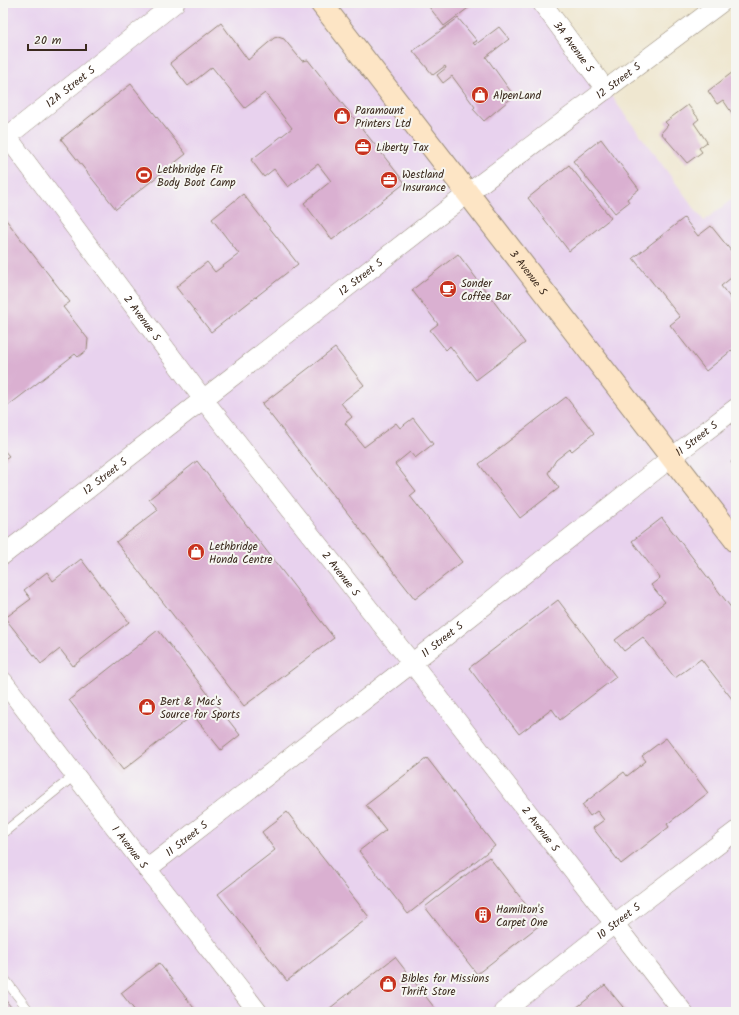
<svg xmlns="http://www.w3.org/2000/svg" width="739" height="1015" viewBox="0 0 739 1015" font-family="Kalam,sans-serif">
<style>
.built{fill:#e8d2ee}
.building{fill:#dab0d1}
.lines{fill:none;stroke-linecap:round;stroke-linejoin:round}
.service-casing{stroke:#958877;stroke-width:10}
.minor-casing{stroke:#958877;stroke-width:20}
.secondary-casing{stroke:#958877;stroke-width:24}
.service{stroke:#fff;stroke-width:9}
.minor{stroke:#fff;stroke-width:19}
.secondary{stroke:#fde5c5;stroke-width:22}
.labels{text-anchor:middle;stroke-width:4;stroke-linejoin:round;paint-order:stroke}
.street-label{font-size:11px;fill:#3b2a1e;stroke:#f6f6f2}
.poi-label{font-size:11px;fill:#3b2a1e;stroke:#f6f6f2;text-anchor:start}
</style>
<rect width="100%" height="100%" fill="#f6f6f2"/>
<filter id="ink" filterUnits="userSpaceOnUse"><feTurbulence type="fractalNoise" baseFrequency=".025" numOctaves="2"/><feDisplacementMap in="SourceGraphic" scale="8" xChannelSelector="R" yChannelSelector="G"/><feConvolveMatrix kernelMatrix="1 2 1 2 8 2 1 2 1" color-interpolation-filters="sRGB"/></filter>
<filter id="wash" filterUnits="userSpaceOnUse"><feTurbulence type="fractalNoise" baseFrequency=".012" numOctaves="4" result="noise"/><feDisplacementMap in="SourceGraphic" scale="16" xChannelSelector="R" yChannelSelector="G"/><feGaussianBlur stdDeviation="0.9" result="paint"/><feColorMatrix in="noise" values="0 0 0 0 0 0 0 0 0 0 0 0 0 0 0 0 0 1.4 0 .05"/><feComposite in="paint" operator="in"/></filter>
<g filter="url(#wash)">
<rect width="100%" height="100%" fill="#efe7d0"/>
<path class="built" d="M 3,3 L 542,3 L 704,221 L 736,196 L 736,1012 L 3,1012 Z"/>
<g id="blocks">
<path class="building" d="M 426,3 L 475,3 L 444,26 Z
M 458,18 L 477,41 L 473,43 L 475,45 L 499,27 L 509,39 L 486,57 L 514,96 L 484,121 L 473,109 L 475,107 L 452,76 L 443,83 L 437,75 L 446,68 L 445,66 L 433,75 L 413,51 Z
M 221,23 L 248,60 L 274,38 L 278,37 L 284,39 L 302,61 L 308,60 L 405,183 L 332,240 L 304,203 L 331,181 L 318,164 L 288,187 L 274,169 L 264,177 L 251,160 L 292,128 L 265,93 L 245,108 L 212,67 L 188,86 L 170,63 Z
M 733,72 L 736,76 L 736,119 L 723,100 L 717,104 L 708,91 Z
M 131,84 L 186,154 L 116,209 L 61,139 Z
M 688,105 L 699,119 L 694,123 L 707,142 L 699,148 L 702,152 L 687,163 L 661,133 L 668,125 L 665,122 Z
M 601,139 L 639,189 L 627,199 L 629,202 L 615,213 L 573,161 Z
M 569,165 L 611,218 L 569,251 L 528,198 Z
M 243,194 L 298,264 L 211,332 L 176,287 L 207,262 L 215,272 L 239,254 L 212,219 Z
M 3,216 L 70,302 L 63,307 L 88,339 L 87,350 L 78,357 L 75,354 L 9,405 L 3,398 Z
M 684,218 L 698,236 L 711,226 L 736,257 L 736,274 L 721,286 L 736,305 L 736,347 L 706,371 L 670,325 L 680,317 L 633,258 Z
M 458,254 L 525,343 L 476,380 L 450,346 L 446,350 L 430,330 L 438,324 L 412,290 Z
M 335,348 L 364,385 L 341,403 L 352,417 L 345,423 L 364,447 L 396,423 L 400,428 L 413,418 L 433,444 L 415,458 L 410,452 L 395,464 L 416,491 L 410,496 L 462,562 L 415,599 L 262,404 Z
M 566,397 L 594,433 L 572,451 L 570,449 L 556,460 L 548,473 L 559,488 L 520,518 L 479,464 Z
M 3,449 L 9,456 L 3,460 Z
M 736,458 L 736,469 L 731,462 Z
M 197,461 L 334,638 L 244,706 L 116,542 L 158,510 L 149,499 Z
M 662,518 L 736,614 L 736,704 L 701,659 L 675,678 L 643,637 L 624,651 L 615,640 L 665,602 L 651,585 L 660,578 L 632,541 Z
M 81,559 L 129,622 L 73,666 L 60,649 L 41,664 L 5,618 L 31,599 L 24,590 L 47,572 L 53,581 Z
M 558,600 L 616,677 L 560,720 L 552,709 L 519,734 L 469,668 Z
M 158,630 L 240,735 L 221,750 L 193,715 L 123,770 L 69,700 Z
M 666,738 L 708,793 L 667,824 L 669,827 L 621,864 L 593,828 L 604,820 L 597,811 L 590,816 L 582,805 L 624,772 L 627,776 L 646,761 L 642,756 Z
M 427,758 L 495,846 L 408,914 L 359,851 L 386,830 L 366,805 Z
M 287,812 L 369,917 L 287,981 L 218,894 L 275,850 L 262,832 Z
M 489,857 L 541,924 L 477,974 L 425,907 Z
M 395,957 L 437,1011 L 435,1012 L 325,1012 Z
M 159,963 L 197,1012 L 136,1012 L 121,993 Z
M 605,985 L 627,1012 L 571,1012 Z
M 3,997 L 15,1012 L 3,1012 Z"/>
</g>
</g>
<g filter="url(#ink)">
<use href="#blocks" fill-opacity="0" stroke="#958877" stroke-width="1"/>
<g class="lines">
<defs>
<path id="service" d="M 3,833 L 75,775
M 3,977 L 30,1012"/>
<g id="minor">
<path id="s1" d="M 542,3 L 606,90"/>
<path id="s2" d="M 3,131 L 203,399 L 412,663 L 683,1012"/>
<path id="s3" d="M 3,140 L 175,3"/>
<path id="s4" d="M 3,555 L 467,194 L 721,3"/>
<path id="s5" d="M 3,681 L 147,869 L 258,1012"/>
<path id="s6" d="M 147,869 L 412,663 L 672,457 L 736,408"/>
<path id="s7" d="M 503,1012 L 614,924 L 736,831"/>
</g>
<g id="secondary">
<path id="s8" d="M 321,3 L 736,541"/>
</g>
</defs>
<use href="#service" class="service-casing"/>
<use href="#minor" class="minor-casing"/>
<use href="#secondary" class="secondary-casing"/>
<use href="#service" class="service"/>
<use href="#minor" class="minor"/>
<use href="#secondary" class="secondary"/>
</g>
</g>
<defs>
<symbol id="shop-disc" viewBox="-11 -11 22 22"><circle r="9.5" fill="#c8321e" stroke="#f6f6f2"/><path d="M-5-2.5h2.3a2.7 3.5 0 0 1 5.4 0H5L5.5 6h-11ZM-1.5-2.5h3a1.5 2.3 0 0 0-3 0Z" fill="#fff"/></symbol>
<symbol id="office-disc" viewBox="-11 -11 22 22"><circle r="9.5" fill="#c8321e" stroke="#f6f6f2"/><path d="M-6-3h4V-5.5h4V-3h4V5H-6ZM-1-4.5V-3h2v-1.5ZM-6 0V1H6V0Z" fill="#fff"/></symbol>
<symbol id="stadium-disc" viewBox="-11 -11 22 22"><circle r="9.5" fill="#c8321e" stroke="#f6f6f2"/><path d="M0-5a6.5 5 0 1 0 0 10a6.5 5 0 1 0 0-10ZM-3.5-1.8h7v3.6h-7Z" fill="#fff"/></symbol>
<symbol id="cafe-disc" viewBox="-11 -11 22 22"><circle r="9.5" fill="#c8321e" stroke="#f6f6f2"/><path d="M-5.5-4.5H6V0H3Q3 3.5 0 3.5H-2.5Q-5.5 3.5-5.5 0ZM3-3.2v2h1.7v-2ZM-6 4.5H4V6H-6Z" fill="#fff"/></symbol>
<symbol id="building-disc" viewBox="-11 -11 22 22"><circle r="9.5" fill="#c8321e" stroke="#f6f6f2"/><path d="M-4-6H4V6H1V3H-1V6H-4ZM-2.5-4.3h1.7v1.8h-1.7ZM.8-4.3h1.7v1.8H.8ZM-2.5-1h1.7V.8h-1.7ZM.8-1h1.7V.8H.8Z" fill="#fff"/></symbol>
</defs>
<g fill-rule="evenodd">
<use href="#shop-disc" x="470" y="85" width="20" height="20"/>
<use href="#shop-disc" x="332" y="106" width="20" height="20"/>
<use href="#office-disc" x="353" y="137" width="20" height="20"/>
<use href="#stadium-disc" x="134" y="165" width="20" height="20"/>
<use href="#office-disc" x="379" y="170" width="20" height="20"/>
<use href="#cafe-disc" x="438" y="279" width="20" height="20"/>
<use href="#shop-disc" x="186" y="542" width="20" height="20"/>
<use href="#shop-disc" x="137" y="697" width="20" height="20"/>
<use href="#building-disc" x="473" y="905" width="20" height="20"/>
<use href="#shop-disc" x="378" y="974" width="20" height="20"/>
</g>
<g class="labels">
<g class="street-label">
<text dy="4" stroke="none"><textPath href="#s1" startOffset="54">3A Avenue S</textPath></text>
<text dy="4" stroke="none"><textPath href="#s4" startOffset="777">12 Street S</textPath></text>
<text dy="4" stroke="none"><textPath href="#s3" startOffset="86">12A Street S</textPath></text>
<text dy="4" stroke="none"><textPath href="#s8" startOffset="340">3 Avenue S</textPath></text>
<text dy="4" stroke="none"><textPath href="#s4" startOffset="453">12 Street S</textPath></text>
<text dy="4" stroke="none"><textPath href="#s2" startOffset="233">2 Avenue S</textPath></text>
<text dy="4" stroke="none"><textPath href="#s6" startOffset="698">11 Street S</textPath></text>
<text dy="4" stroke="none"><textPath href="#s4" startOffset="129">12 Street S</textPath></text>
<text dy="4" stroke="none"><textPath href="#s2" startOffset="557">2 Avenue S</textPath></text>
<text dy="4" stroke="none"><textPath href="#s6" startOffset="374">11 Street S</textPath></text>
<text dy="4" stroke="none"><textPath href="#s2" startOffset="881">2 Avenue S</textPath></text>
<text dy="4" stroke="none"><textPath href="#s6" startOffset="50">11 Street S</textPath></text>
<text dy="4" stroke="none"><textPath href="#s5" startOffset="209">1 Avenue S</textPath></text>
<text dy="4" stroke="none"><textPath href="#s7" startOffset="147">10 Street S</textPath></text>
</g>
<g class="poi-label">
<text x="493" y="99">AlpenLand</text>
<text x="355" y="114">Paramount<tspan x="355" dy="13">Printers Ltd</tspan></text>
<text x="376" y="151">Liberty Tax</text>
<text x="157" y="173">Lethbridge Fit<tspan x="157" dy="13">Body Boot Camp</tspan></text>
<text x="402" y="178">Westland<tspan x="402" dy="13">Insurance</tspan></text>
<text x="461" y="287">Sonder<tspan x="461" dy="13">Coffee Bar</tspan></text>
<text x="209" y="550">Lethbridge<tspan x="209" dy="13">Honda Centre</tspan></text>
<text x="160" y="705">Bert &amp; Mac's<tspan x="160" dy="13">Source for Sports</tspan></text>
<text x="496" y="913">Hamilton's<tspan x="496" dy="13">Carpet One</tspan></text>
<text x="401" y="982">Bibles for Missions<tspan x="401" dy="13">Thrift Store</tspan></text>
</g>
</g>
<rect width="739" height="1015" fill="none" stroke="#f6f6f2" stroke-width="16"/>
<path d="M28 44v6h58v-6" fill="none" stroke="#3b2a1e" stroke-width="2"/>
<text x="34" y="44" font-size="12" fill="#3b2a1e" stroke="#f6f6f2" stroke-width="3" paint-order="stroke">20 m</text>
</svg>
